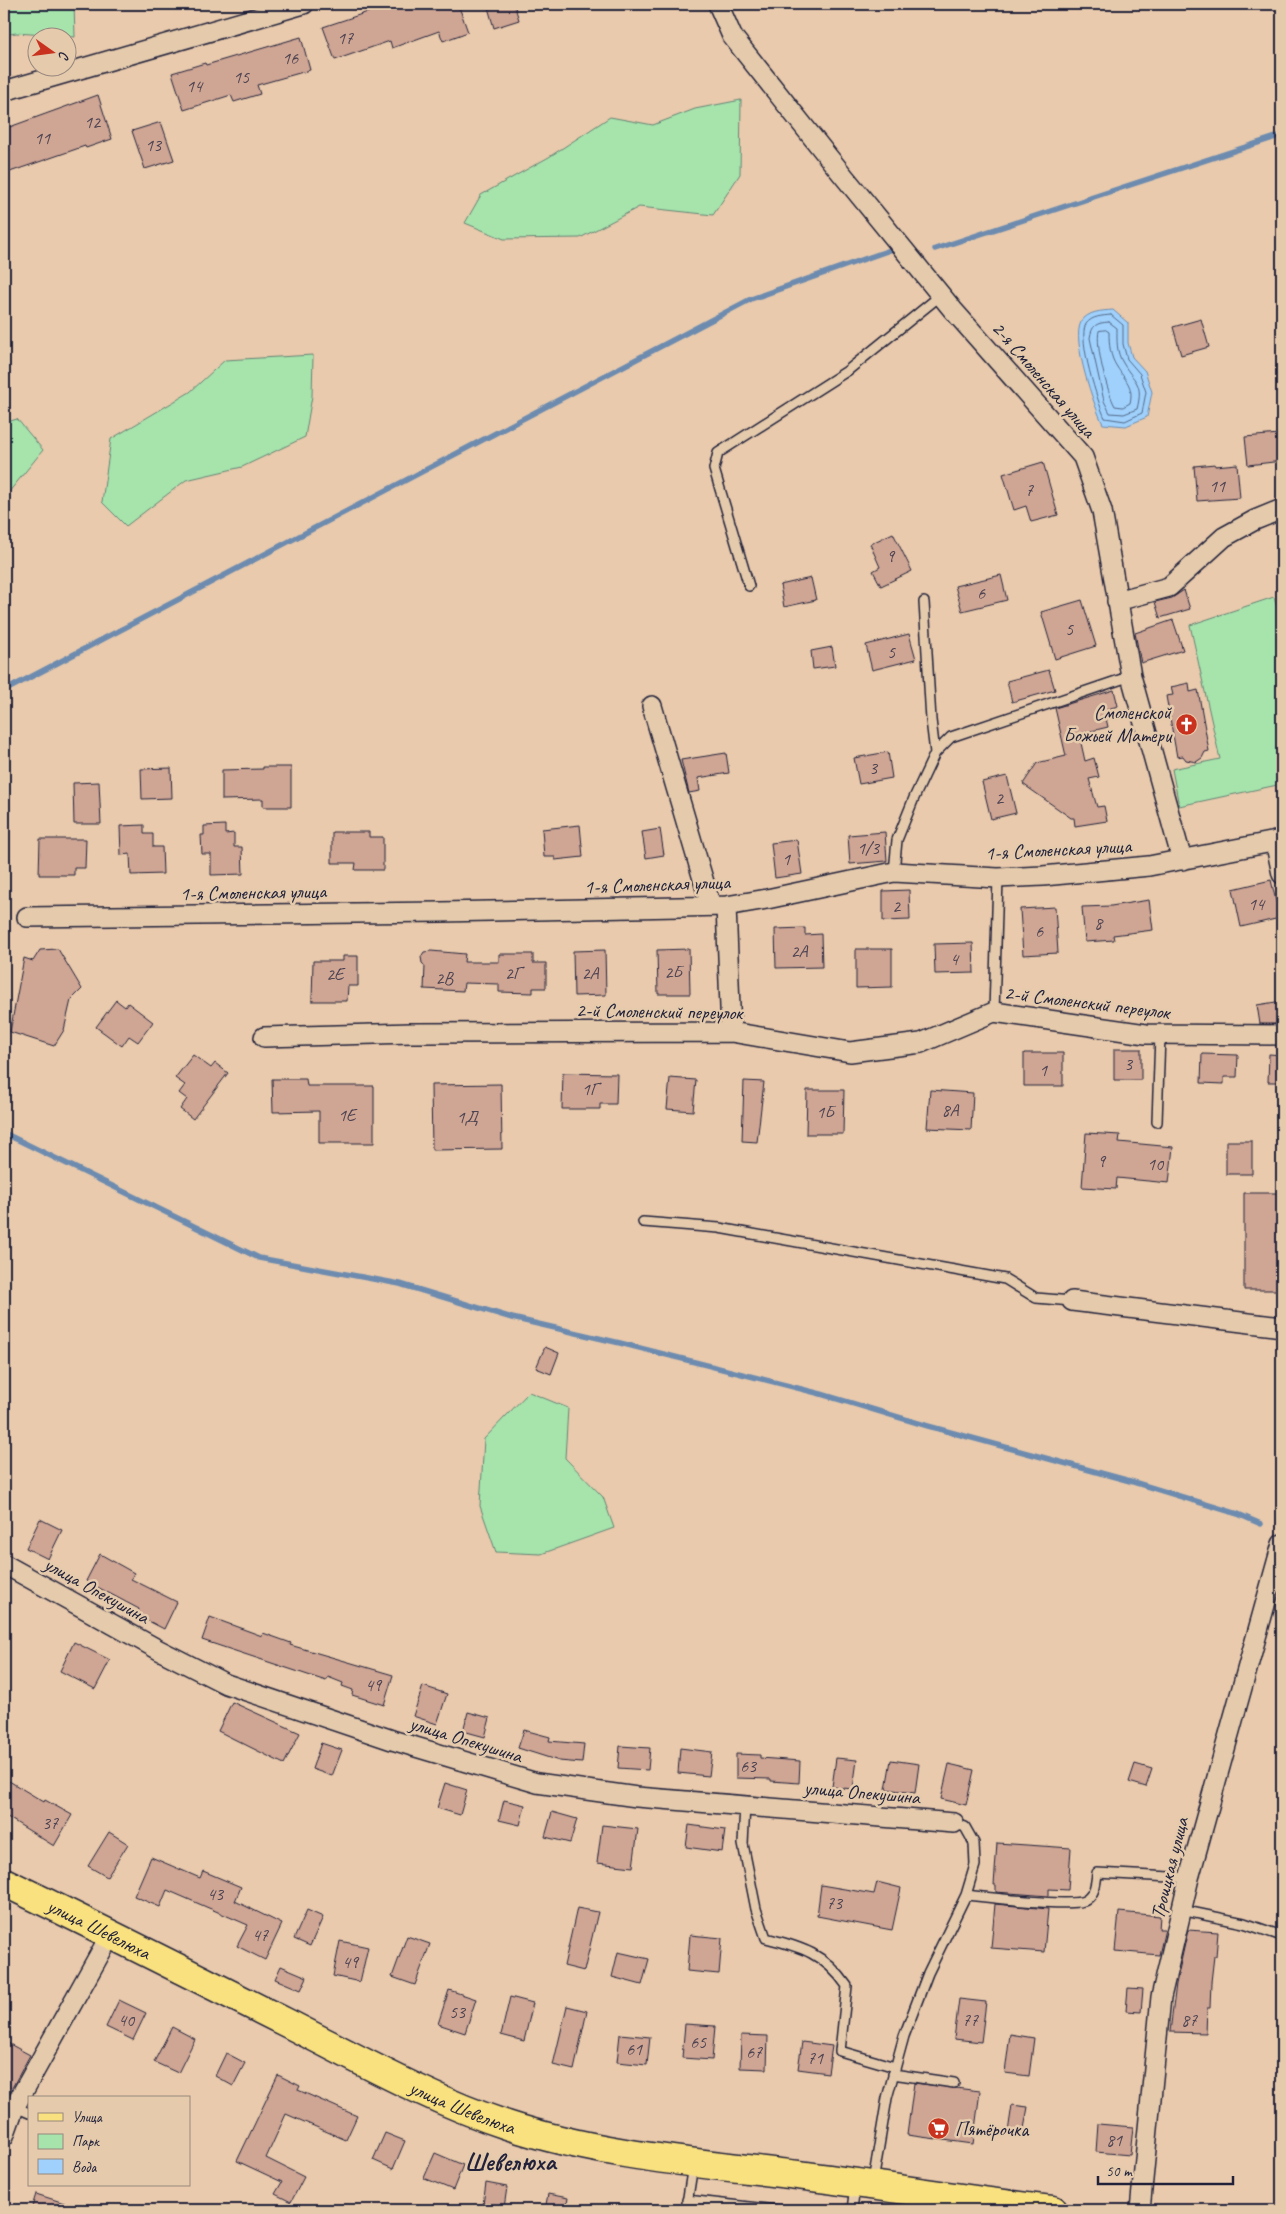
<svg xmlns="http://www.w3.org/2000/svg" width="1286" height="2214" viewBox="0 0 1286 2214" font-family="Caveat,sans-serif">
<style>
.green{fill:#a6e4ac;stroke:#648374}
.water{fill:#9fd1fc;stroke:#6d8baf}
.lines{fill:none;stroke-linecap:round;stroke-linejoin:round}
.shore{stroke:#546888;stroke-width:1}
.stream{stroke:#6d8baf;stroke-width:5.5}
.building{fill:#cfa594;stroke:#22223b}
.service-casing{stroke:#22223b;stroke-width:12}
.minor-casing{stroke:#22223b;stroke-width:22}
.primary-casing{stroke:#22223b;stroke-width:31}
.service{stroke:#e5cbac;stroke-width:9}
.minor{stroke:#e5cbac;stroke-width:19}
.primary{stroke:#fae180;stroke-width:28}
.labels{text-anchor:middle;stroke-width:5;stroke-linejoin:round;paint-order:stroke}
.number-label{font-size:18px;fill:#4d4351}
.street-label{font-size:20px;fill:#22223b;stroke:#e5cbac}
.poi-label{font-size:20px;fill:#22223b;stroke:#e5cbac;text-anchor:end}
.district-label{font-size:25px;font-weight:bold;fill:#22223b;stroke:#e5cbac}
</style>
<rect width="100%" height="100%" fill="#e9caac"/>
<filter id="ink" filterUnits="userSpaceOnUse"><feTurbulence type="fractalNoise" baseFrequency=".02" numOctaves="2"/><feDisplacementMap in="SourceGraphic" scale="10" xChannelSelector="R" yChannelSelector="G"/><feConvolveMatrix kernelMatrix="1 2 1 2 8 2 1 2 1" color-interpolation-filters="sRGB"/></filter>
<g filter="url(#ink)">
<path class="green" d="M 4,4 L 74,4 L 75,37 L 16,33 L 4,35 Z
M 741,100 L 740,174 L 713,215 L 639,207 L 580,238 L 504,239 L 465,223 L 481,195 L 549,157 L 610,117 L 653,125 L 695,109 Z
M 313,355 L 312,396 L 305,437 L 242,467 L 186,480 L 126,526 L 102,502 L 111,439 L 190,392 L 225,360 Z
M 17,419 L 43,450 L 4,498 L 4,423 Z
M 1274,597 L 1282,625 L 1282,784 L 1179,806 L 1172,769 L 1220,759 L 1190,625 Z
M 529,1392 L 568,1408 L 565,1458 L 603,1497 L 614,1528 L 541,1554 L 496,1552 L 480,1506 L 484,1439 Z"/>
<path class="water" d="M 1113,310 L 1128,323 L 1128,343 L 1132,357 L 1145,371 L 1152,392 L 1147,417 L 1126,426 L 1103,424 C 1094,406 1071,340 1081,322 C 1088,311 1101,311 1113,310 Z"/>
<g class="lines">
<path class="shore" d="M 1111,315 L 1123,325 L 1123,344 L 1127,359 L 1140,374 L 1146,392 L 1142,413 L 1125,421 L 1105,418 C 1098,403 1077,338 1086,324 C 1092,316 1102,316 1111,315 Z
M 1109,322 L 1117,328 C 1117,340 1116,352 1123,363 C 1134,382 1144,382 1137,409 L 1124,414 L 1110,413 L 1104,401 L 1090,338 C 1092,325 1096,323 1109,322 Z
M 1106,330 L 1109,332 C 1109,344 1110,357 1117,367 C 1125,380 1134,386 1130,403 L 1123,407 L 1115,406 C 1107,392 1095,345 1099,331 Z"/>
<path class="stream" d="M 935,249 L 1282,135
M 4,691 L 751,299 L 890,250
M 4,1133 L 259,1258 L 400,1284 L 512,1318 L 620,1343 L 821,1394 L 928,1426 L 1130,1481 L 1238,1514 L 1261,1524"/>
</g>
<path class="building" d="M 392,4 L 458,4 L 468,32 L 443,41 L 439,31 L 392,48 L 390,41 L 335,60 L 323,27 Z
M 487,4 L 514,4 L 519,20 L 494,28 Z
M 301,37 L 310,70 L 257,85 L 260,94 L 234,102 L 231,95 L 184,110 L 172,73 L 205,63 L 206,65 Z
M 98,95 L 112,139 L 86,148 L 85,146 L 4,174 L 4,129 Z
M 161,122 L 174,160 L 145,169 L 132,131 Z
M 1201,319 L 1209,347 L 1181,355 L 1173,327 Z
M 1279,434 L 1282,461 L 1248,465 L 1245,437 Z
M 1043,462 L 1058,515 L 1031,522 L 1026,506 L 1014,510 L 1003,474 Z
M 1215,464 L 1215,466 L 1237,464 L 1240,498 L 1197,501 L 1194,466 Z
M 893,533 L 912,571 L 881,586 L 873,571 L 880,567 L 870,544 Z
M 1001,575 L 1007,600 L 962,611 L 955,586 Z
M 811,578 L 816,600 L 784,607 L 780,585 Z
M 1184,590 L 1190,609 L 1160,618 L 1155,602 L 1172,598 Z
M 1082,600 L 1096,646 L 1055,659 L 1041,612 Z
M 1173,620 L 1183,650 L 1141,663 L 1135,633 Z
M 909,634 L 916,659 L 872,670 L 866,645 Z
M 832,647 L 835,666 L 813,669 L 811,651 Z
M 1049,670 L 1055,690 L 1012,702 L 1007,681 Z
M 1189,683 L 1190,692 L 1198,690 L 1209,751 L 1205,752 L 1202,758 L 1196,762 L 1186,760 L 1183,756 L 1177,757 L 1166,696 L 1173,695 L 1171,687 Z
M 1114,690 L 1118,706 L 1104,710 L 1108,727 L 1079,734 L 1085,761 L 1094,758 L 1099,777 L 1089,779 L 1097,807 L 1104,806 L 1107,821 L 1075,826 L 1074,818 L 1071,818 L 1023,784 L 1037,763 L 1066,756 L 1055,708 Z
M 888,752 L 892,778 L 859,784 L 854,758 Z
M 726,753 L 729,773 L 698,778 L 700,791 L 689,793 L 681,760 Z
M 263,767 L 291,767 L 291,807 L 263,807 L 263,799 L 222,800 L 222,770 L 263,769 Z
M 171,768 L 172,798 L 142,799 L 141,769 Z
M 1007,776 L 1016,813 L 991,819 L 982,782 Z
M 99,782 L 101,824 L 74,824 L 73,783 Z
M 144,825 L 144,834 L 153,834 L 153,847 L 162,847 L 163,874 L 131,875 L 130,854 L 121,855 L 120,826 Z
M 225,825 L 225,834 L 234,833 L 234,847 L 242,847 L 243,874 L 211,875 L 211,854 L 202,854 L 201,835 L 204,835 L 204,826 Z
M 580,825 L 583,857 L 555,860 L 555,857 L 544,857 L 542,829 Z
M 660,829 L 664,855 L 646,858 L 642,832 Z
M 332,832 L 369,832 L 369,837 L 383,837 L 383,870 L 355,870 L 356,863 L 332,863 Z
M 885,832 L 887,861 L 850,864 L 848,835 Z
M 40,839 L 86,839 L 85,868 L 74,868 L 74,875 L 39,875 Z
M 797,840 L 802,874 L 775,878 L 771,843 Z
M 1271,880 L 1280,918 L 1241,927 L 1233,889 Z
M 909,890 L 910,920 L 883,921 L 883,891 Z
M 1149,900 L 1153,930 L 1113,935 L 1114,940 L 1085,942 L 1082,907 L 1111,906 Z
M 1055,907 L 1058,953 L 1023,955 L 1020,909 Z
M 805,928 L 805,935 L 821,934 L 822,967 L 776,968 L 775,929 Z
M 973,943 L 974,973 L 935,974 L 934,944 Z
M 58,949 L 82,989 L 71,1000 L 64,1030 L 54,1046 L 10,1032 L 24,958 L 33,961 L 40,950 Z
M 689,949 L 690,994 L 658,994 L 657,950 Z
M 856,949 L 892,949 L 892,987 L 856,988 Z
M 605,950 L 606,995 L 574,996 L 573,951 Z
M 431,951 L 465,954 L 464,962 L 499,962 L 499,954 L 533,954 L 533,963 L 546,963 L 546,988 L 533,988 L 533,993 L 499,992 L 499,984 L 464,983 L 463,991 L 424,989 L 425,966 L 422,963 L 421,957 L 424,952 Z
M 343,956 L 358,956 L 358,986 L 348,986 L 347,1001 L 312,1001 L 313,961 L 343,961 Z
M 116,1000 L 125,1007 L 128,1003 L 153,1022 L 138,1042 L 129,1036 L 122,1046 L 96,1027 Z
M 1282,1001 L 1282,1024 L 1260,1024 L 1257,1005 Z
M 1114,1049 L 1141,1049 L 1141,1080 L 1114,1080 Z
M 1024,1053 L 1063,1053 L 1063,1086 L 1024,1086 Z
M 1202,1054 L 1238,1055 L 1237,1077 L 1224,1077 L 1224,1084 L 1201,1083 Z
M 1269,1054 L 1282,1055 L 1282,1082 L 1268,1082 Z
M 193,1055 L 211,1068 L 215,1063 L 228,1073 L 193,1119 L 180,1109 L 187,1099 L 179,1093 L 185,1085 L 175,1078 Z
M 563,1073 L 617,1074 L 616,1104 L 600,1104 L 600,1109 L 562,1109 Z
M 670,1078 L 696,1080 L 693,1111 L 667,1109 Z
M 272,1079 L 306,1079 L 307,1086 L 374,1086 L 374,1143 L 319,1143 L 319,1111 L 273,1112 Z
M 744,1081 L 764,1082 L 757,1142 L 742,1141 Z
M 501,1084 L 502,1149 L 432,1150 L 431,1085 Z
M 807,1090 L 844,1090 L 843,1134 L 806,1134 Z
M 930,1090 L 973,1093 L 971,1130 L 927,1128 Z
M 1086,1133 L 1120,1135 L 1119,1142 L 1173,1147 L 1169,1183 L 1117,1178 L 1116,1189 L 1082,1187 Z
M 1226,1141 L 1252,1141 L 1252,1174 L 1226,1174 Z
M 1244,1193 L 1282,1193 L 1282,1290 L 1244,1290 Z
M 545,1347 L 559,1353 L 551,1374 L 536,1368 Z
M 40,1519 L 62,1530 L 48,1559 L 26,1548 Z
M 100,1554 L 134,1573 L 131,1579 L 177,1602 L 164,1629 L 137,1615 L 139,1609 L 86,1581 Z
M 210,1617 L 262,1636 L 263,1633 L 291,1643 L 290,1645 L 393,1675 L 384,1705 L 352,1695 L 353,1690 L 342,1686 L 343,1683 L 328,1677 L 326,1681 L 202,1640 Z
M 74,1642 L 110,1660 L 95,1689 L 60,1671 Z
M 423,1686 L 447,1694 L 437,1724 L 413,1716 Z
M 232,1702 L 300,1733 L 284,1764 L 218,1731 Z
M 468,1712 L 490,1718 L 485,1737 L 463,1731 Z
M 524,1730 L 550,1737 L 549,1741 L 584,1744 L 582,1763 L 559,1761 L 518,1748 Z
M 321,1743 L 342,1750 L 332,1776 L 312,1769 Z
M 620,1746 L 650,1748 L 648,1770 L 618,1768 Z
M 680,1748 L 712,1752 L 709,1776 L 678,1773 Z
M 736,1754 L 760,1755 L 760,1758 L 800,1761 L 799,1783 L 771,1781 L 771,1779 L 736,1778 Z
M 836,1758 L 857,1760 L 853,1789 L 832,1787 Z
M 891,1760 L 919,1764 L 915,1793 L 886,1789 Z
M 949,1764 L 974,1770 L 966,1805 L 941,1799 Z
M 1135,1764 L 1152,1769 L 1146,1787 L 1129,1782 Z
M 4,1778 L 44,1802 L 45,1800 L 72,1815 L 54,1846 L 4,1815 Z
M 445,1783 L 467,1790 L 460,1815 L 437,1808 Z
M 504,1800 L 525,1805 L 520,1825 L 499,1820 Z
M 552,1812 L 577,1819 L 570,1843 L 545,1837 Z
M 602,1825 L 638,1829 L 633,1867 L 597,1863 Z
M 689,1825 L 725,1830 L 722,1852 L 686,1847 Z
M 109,1832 L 128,1844 L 107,1877 L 88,1866 Z
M 997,1843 L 1071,1848 L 1068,1890 L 1049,1889 L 1049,1896 L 996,1892 L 996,1885 L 994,1885 Z
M 151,1857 L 200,1878 L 203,1871 L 241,1887 L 235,1901 L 282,1924 L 265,1960 L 237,1946 L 248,1925 L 167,1890 L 160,1907 L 134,1896 Z
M 877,1882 L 901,1888 L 892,1930 L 817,1916 L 821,1885 L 874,1894 Z
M 995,1904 L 1048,1909 L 1044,1952 L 991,1948 Z
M 577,1908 L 598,1912 L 584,1971 L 564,1966 Z
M 307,1910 L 323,1917 L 310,1946 L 294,1939 Z
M 1119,1912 L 1160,1916 L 1159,1929 L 1165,1929 L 1159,1955 L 1115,1951 Z
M 1188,1930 L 1218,1932 L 1216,1956 L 1214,1956 L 1211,1982 L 1210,2008 L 1207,2008 L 1206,2033 L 1170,2032 L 1176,1984 Z
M 690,1935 L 722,1938 L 719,1974 L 687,1971 Z
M 407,1936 L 430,1944 L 415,1985 L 392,1977 Z
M 340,1941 L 368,1947 L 360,1982 L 333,1976 Z
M 618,1952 L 649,1959 L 642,1985 L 612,1977 Z
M 281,1966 L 307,1977 L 301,1990 L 275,1979 Z
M 1128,1988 L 1143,1989 L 1141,2012 L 1126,2011 Z
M 449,1990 L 476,1999 L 465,2033 L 438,2024 Z
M 510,1997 L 533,2003 L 524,2041 L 501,2035 Z
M 959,1999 L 986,2002 L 981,2042 L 954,2039 Z
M 119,2000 L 146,2013 L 133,2040 L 106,2027 Z
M 567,2006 L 587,2011 L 574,2070 L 553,2065 Z
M 685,2024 L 715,2026 L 712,2060 L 682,2058 Z
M 172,2027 L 195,2039 L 178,2073 L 154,2062 Z
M 620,2034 L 650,2037 L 647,2065 L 617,2062 Z
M 1010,2034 L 1034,2038 L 1029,2076 L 1005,2073 Z
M 741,2035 L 768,2036 L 767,2069 L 740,2068 Z
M 4,2041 L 30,2055 L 7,2097 L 4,2096 Z
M 802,2042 L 832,2046 L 828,2073 L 798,2069 Z
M 226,2053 L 245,2063 L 233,2086 L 215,2076 Z
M 278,2075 L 300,2086 L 298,2090 L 357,2116 L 346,2140 L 286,2114 L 266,2158 L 304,2177 L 291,2202 L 275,2194 L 282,2182 L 237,2161 Z
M 914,2083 L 980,2091 L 973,2144 L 907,2135 Z
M 1012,2105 L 1028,2107 L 1023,2134 L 1008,2132 Z
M 1098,2124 L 1133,2127 L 1130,2155 L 1096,2152 Z
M 385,2133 L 405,2141 L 393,2169 L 373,2160 Z
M 435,2153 L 463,2165 L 453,2190 L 424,2178 Z
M 486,2183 L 507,2187 L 504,2208 L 483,2205 Z
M 36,2194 L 77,2207 L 77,2210 L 31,2210 Z
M 548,2194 L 568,2198 L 566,2210 L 545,2210 Z"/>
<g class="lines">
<defs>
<path id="service" d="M 749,586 L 714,469 L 718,453 L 847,371 L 941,295
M 924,602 L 931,720 L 935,753
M 894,872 L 897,840 L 914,798 L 935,753 L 951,737 L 1131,676
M 994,1012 L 998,878
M 1157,1122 L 1160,1035
M 643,1222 L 719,1228 L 1005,1279 L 1036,1298 L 1072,1301
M 745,1805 L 743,1844 L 756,1909 L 766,1938 C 802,1947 825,1954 847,1986 L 840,2051 L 895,2067
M 966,1895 C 985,1897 1074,1908 1086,1900 C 1095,1894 1096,1883 1097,1873 L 1189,1878
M 1181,1910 L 1244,1923 L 1282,1936
M 893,2074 L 954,2083
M 4,2102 L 29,2113
M 873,2182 L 887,2098 L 904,2036 L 928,1973 L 966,1895 L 975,1865 L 974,1843 L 965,1827 L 954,1823
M 687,2200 L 777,2210
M 686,2210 L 693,2165
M 852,2210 L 855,2186"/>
<path id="minor" d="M 718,4 L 732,36 L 829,158 L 953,310 L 1083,457 L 1102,511 L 1131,676 L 1182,860
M 4,91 L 304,4
M 1117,601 L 1169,587 L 1224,537 L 1255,520 L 1282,509
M 652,706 L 711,906
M 1275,841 L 1282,874
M 726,906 L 731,1032
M 27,917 L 441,912 L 726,906 L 767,899 L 894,872 L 998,878 L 1043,876 L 1149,866 L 1282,840
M 264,1037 L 412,1033 L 731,1032 L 850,1052 L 921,1043 L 994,1012 L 1146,1034 L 1282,1035
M 1072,1301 L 1282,1327
M 4,1564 L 159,1650 L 226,1684 L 392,1740 L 537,1783 L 637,1797 L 954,1823
M 4,2136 L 14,2108 L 111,1934
M 1140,2210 L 1161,1997 L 1189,1878 L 1282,1544"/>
<g id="primary">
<path id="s1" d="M 4,1882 C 99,1928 194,1976 289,2024 C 360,2060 431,2100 507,2125 C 601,2156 701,2163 798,2175 C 883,2186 968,2200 1053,2210"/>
</g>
</defs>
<use href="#service" class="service-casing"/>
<use href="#minor" class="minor-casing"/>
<use href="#primary" class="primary-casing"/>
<use href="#service" class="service"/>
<use href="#minor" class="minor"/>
<use href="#primary" class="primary"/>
</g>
</g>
<defs>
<symbol id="church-disc" viewBox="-11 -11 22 22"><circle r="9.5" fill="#c8321e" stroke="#e5cbac"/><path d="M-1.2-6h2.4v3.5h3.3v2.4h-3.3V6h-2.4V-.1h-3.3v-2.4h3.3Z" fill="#fff"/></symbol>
<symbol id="supermarket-disc" viewBox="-11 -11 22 22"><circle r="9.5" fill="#c8321e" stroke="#e5cbac"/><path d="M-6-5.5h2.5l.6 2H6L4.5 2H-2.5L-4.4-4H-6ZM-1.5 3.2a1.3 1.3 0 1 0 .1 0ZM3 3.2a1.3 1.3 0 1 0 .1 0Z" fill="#fff"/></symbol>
</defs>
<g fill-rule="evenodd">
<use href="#church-disc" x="1174" y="712" width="25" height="25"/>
<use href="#supermarket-disc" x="926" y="2116" width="25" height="25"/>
</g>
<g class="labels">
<g class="number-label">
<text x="345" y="44">17</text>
<text x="290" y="64">16</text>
<text x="241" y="83">15</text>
<text x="194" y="92">14</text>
<text x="92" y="128">12</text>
<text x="42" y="144">11</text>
<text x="153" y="151">13</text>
<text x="1217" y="492">11</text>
<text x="1029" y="496">7</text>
<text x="890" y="562">9</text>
<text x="981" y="599">6</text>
<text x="1069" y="635">5</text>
<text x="891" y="658">5</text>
<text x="873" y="774">3</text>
<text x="999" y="804">2</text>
<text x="868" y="854">1/3</text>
<text x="786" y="865">1</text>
<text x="1256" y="910">14</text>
<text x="896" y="912">2</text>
<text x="1098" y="929">8</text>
<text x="1039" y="937">6</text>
<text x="799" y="957">2А</text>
<text x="954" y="965">4</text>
<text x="673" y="978">2Б</text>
<text x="513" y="979">2Г</text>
<text x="590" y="979">2А</text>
<text x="335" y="980">2Е</text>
<text x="444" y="984">2В</text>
<text x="1128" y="1070">3</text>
<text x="1043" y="1076">1</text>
<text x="590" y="1095">1Г</text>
<text x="950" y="1116">8А</text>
<text x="825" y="1118">1Б</text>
<text x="347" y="1121">1Е</text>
<text x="467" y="1123">1Д</text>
<text x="1101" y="1167">9</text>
<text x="1155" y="1170">10</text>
<text x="373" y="1691">49</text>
<text x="748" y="1772">63</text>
<text x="50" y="1829">37</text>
<text x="215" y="1900">43</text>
<text x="834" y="1909">73</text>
<text x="260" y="1941">47</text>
<text x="350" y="1968">49</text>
<text x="457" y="2018">53</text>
<text x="126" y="2026">40</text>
<text x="970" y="2026">77</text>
<text x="1189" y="2026">87</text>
<text x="698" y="2048">65</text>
<text x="634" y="2055">61</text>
<text x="754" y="2058">67</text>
<text x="815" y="2064">71</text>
<text x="1114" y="2146">81</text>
</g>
<g class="street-label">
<text transform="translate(1044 379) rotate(49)" y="7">2-я Смоленская улица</text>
<text transform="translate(1058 849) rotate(-3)" y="7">1-я Смоленская улица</text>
<text transform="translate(657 884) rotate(-2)" y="7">1-я Смоленская улица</text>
<text transform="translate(253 892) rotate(-1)" y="7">1-я Смоленская улица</text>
<text transform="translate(1087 1002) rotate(7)" y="7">2-й Смоленский переулок</text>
<text transform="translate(659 1011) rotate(1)" y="7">2-й Смоленский переулок</text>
<text transform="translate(97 1590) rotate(29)" y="7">улица Опекушина</text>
<text transform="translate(466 1739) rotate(17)" y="7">улица Опекушина</text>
<text transform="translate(862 1792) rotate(5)" y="7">улица Опекушина</text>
<text transform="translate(1169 1868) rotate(-76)" y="7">Троицкая улица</text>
<text dy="7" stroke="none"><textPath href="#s1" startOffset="106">улица Шевелюха</textPath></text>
<text dy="7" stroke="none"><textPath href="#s1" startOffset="511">улица Шевелюха</textPath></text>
</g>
<g class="poi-label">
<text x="1171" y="719">Смоленской<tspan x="1171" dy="23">Божьей Матери</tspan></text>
<text x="955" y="2136" text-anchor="start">Пятёрочка</text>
</g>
<g class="district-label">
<text x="510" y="2170">Шевелюха</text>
</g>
</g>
<rect width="1286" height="2214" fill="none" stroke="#e5cbac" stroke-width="20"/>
<rect x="10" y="10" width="1266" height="2194" fill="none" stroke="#22223b" stroke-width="2" filter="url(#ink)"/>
<rect x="28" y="2096" width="162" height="90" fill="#e5cbac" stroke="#97877f"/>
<rect x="38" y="2113" width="25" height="8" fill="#fae180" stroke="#97877f"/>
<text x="72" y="2122" font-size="15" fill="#22223b">Улица</text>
<rect x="38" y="2134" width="25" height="15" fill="#a6e4ac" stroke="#97877f"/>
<text x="72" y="2146" font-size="15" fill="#22223b">Парк</text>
<rect x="38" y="2159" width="25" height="15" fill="#9fd1fc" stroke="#97877f"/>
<text x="72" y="2172" font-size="15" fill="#22223b">Вода</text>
<g transform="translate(52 52) rotate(104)"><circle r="24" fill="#e5cbac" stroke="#97877f"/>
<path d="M0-4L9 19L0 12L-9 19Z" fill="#c8321e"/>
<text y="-8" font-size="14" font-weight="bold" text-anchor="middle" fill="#22223b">С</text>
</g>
<path d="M1098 2176v8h135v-8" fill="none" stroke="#22223b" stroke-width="2.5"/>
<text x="1106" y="2176" font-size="15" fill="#22223b" stroke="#e5cbac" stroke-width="4" paint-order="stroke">50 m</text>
</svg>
